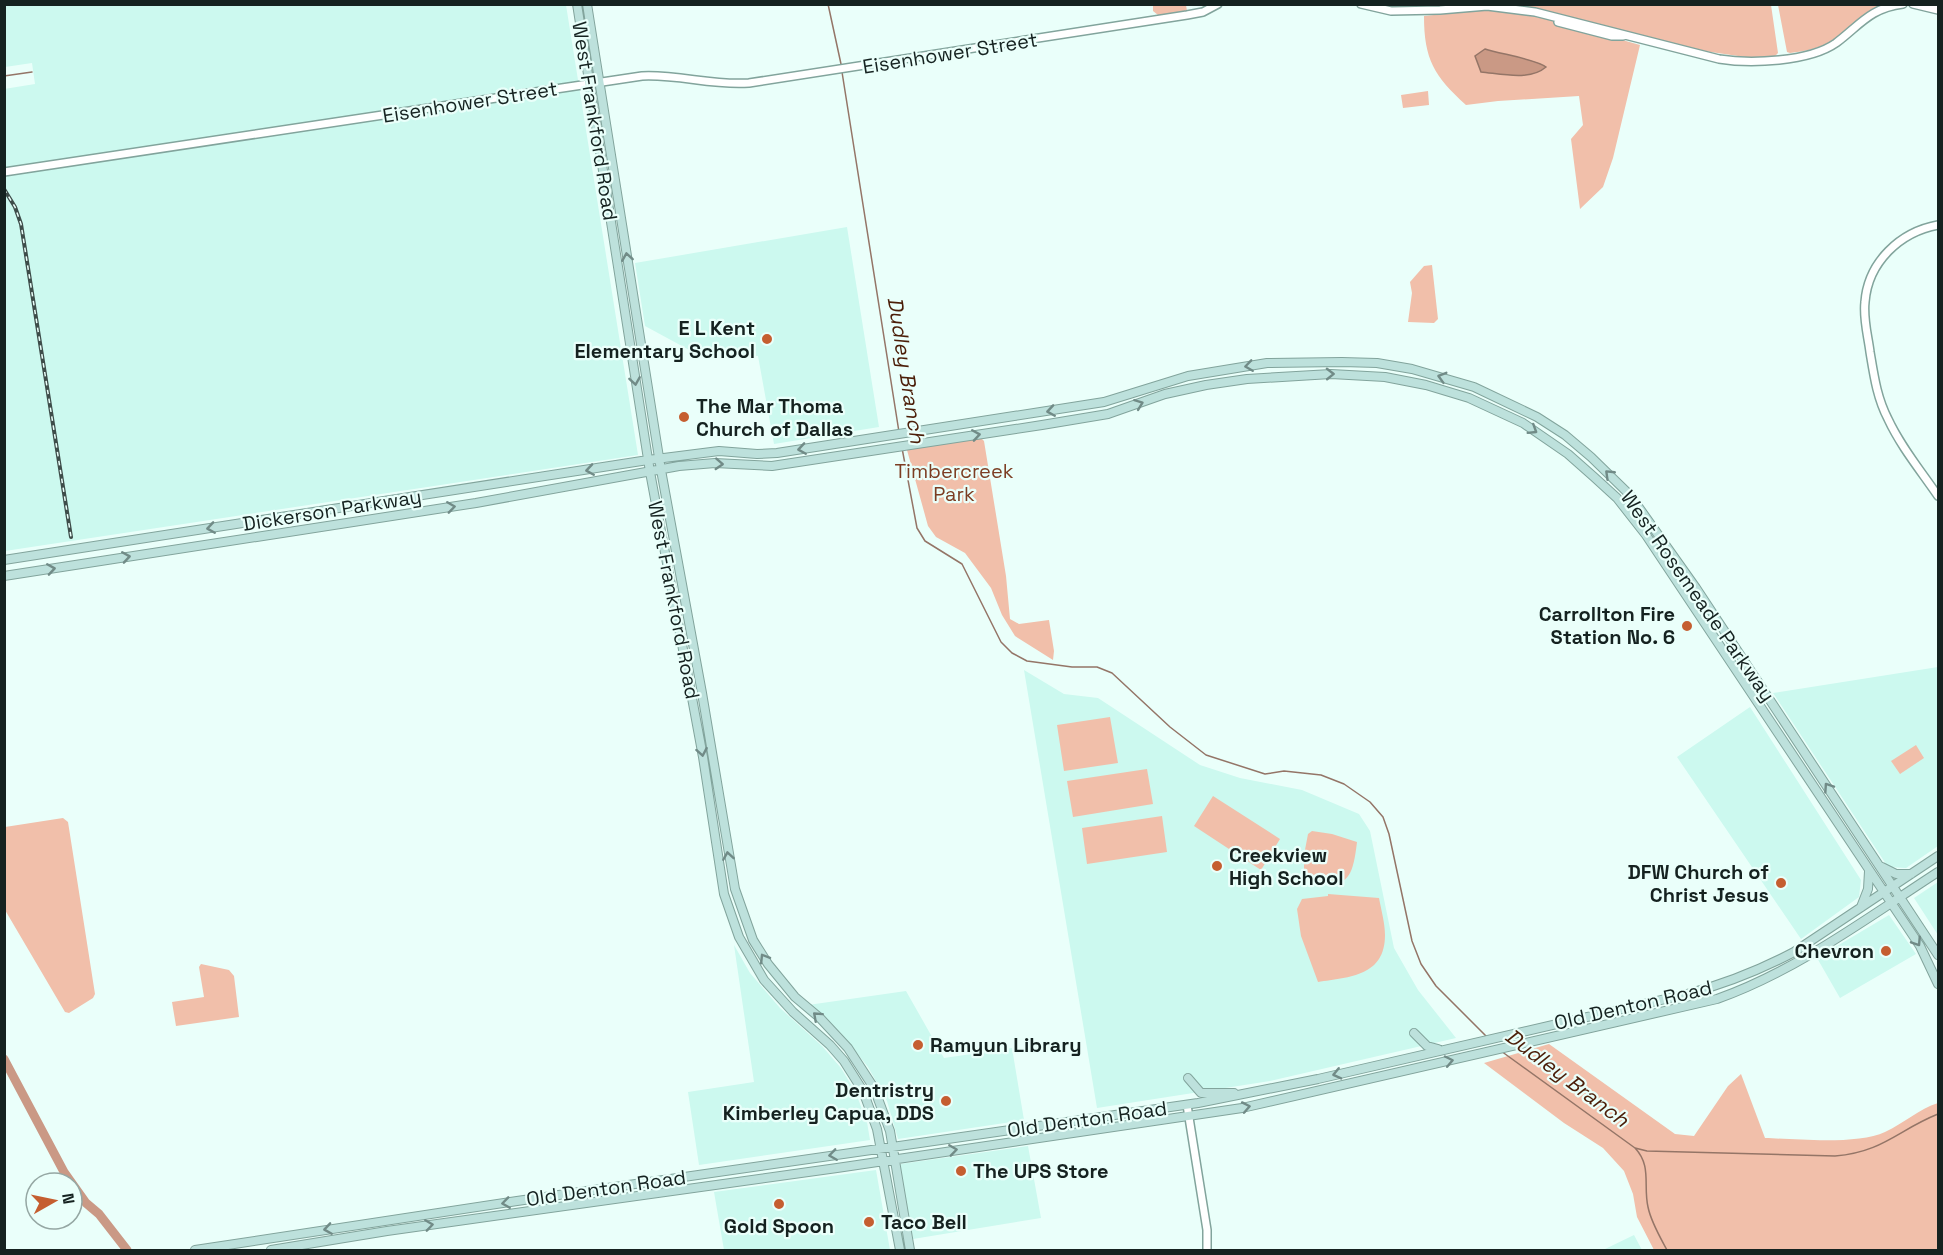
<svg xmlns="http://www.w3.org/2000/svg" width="1943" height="1255" viewBox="0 0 1943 1255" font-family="'Space Grotesk',sans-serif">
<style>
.built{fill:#ccf9ef}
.green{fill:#f1bfaa}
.water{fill:#ca9985;stroke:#947567;stroke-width:1.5}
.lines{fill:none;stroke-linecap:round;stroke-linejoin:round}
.stream{stroke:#947567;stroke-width:1.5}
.river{stroke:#ca9985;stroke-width:9}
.tertiary-casing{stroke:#82a49c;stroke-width:10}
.secondary-casing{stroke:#82a49c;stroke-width:10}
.tertiary{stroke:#fff;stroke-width:7}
.secondary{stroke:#bde1dc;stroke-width:8}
.rail-casing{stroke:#3e4d4a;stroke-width:4}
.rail{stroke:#eafffa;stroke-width:1.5;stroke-dasharray:4.5;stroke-linecap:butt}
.oneway{stroke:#718b87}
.poi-dot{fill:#c55e30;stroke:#eafffa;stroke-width:2}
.labels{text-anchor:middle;stroke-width:4.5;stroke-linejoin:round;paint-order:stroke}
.street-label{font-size:20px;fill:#152220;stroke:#eafffa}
.poi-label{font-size:20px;font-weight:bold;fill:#152220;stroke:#eafffa;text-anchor:end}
.park-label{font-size:20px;fill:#7c3d22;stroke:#eafffa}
.water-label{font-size:21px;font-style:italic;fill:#4b1e08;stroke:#eafffa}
</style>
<rect width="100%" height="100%" fill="#eafffa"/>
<path class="built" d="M 5,5 L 566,5 L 638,455 L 5,551 L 4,89 L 35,84 L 32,63 L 5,67 Z
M 847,227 L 879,427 L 774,444 L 758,356 L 693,352 L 645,326 L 635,263 Z
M 1938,667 L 1938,846 L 1906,868 L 1888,867 L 1773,693 Z
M 1024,670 L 1064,694 L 1098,698 L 1200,765 L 1240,778 L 1302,790 L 1359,814 L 1370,831 L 1394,948 L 1418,990 L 1456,1038 L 1270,1081 L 1097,1108 Z
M 1750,707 L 1861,880 L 1859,897 L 1801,939 L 1677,757 Z
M 1938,882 L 1938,935 L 1914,898 Z
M 1889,915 L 1916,954 L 1840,998 L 1817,958 Z
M 734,945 L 750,973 L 780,1008 L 822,1046 L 841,1068 L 855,1091 L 867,1122 L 870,1140 L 699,1165 L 688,1092 L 754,1082 Z
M 906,991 L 944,1058 L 1012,1048 L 1024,1120 L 898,1139 L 887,1101 L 868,1067 L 839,1031 L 808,1005 Z
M 1028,1146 L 1041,1218 L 913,1239 L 900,1164 Z
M 876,1170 L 890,1250 L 724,1250 L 714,1192 Z
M 1634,1235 L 1642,1250 L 1603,1250 Z"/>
<path class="green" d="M 1153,5 L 1186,5 L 1187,11 L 1158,15 L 1153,11 Z
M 1512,5 L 1771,5 L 1778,53 L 1775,56 L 1752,58 L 1704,51 Z
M 1778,5 L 1778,4 L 1882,5 C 1860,13 1850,29 1831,41 C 1819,49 1804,51 1790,53 L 1787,52 Z
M 1472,11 C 1529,9 1586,30 1640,45 L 1613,158 L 1603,187 L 1580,209 L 1571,139 L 1583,125 L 1579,96 L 1498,101 L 1466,105 C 1434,76 1424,59 1424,16 Z
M 1428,91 L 1429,105 L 1403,108 L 1401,95 Z
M 1432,265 L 1438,319 L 1434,323 L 1408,322 L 1412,293 L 1410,282 L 1424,266 Z
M 981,438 L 984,441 L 1006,576 L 1010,619 L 1019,624 L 1049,620 L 1054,651 L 1053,660 L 1015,636 L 1002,615 L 991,588 L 965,553 L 936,537 L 928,526 L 907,450 Z
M 1110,717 L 1118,763 L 1064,771 L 1057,725 Z
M 1916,745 L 1924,758 L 1900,774 L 1891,761 Z
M 1147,769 L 1153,804 L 1073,817 L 1067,781 Z
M 1213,796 L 1280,839 L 1261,870 L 1194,826 Z
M 1162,816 L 1167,852 L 1087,864 L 1082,828 Z
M 63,818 L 68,822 L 95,994 L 93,998 L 69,1013 L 65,1012 L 5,910 L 5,827 Z
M 1312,831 L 1332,834 L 1357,842 C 1352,884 1346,888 1304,881 L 1304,855 L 1308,834 Z
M 1328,894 L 1379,898 C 1381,909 1385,923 1385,935 C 1385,976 1350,977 1318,982 L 1301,936 L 1297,909 L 1302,899 L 1328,896 Z
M 201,964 L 229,970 L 234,976 L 239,1017 L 176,1026 L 172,1002 L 204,997 L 199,967 Z
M 1549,1044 L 1675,1134 L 1694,1136 L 1728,1086 L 1741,1074 L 1765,1138 C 1796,1139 1858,1145 1885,1132 C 1904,1123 1919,1109 1938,1103 L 1938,1250 L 1654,1250 L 1637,1217 L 1633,1194 L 1624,1171 L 1603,1148 L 1564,1123 L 1484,1063 Z"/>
<path class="water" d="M 1485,49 C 1500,54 1536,59 1546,67 C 1530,81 1502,74 1481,72 L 1475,56 Z"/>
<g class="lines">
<path class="stream" d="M 828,4 L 841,64
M 842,72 L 899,432
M 4,76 L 32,72
M 902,448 L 917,528 L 925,541 L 962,564 L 1001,642 L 1012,653 L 1027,661 L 1072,667 L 1097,667 L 1112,673 L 1170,727 L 1206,755 L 1265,774 L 1284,771 L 1321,775 L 1344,784 L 1370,802 L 1383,817 L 1389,834 L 1412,941 L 1421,964 L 1436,986 L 1487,1037
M 1501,1051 L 1635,1148 L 1647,1151 L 1835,1156 C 1883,1152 1898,1130 1938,1114
M 1635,1148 C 1652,1166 1643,1185 1648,1207 C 1651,1222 1660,1237 1667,1250"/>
<path class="river" d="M 4,1059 L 64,1172 L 86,1203 L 99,1214 L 127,1250"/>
<defs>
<path id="tertiary" d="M 1361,4 L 1391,11 L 1440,10 L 1487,6 L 1535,12 L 1719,59 C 1750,64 1809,62 1836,43 C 1860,25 1870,8 1903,4
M 1913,4 L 1938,10
M 1558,22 L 1612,36 L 1623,36
M 4,172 L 642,76 C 678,74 713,86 749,83 L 1187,15 L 1203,12 L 1218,4
M 1938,225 C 1900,232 1868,262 1865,302 C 1863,319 1868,336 1870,352 C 1874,376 1877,398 1888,419 C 1901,447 1921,471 1938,496
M 1187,1105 L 1207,1230 L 1207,1250"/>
<path id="secondary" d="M 577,4 L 650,472 L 703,757 L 724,894 L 739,937 L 764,980 L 793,1012 L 830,1045 L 844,1061 L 863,1091 L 877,1129 L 900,1250
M 587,4 L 661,470 L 702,693 L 735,889 L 753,940 L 768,964 L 795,997 L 820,1018 L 848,1048 L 874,1088 L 890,1131 L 910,1250
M 4,560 L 648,460 L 719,451 L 757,454 L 777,453 L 1104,402 L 1188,376 L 1267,363 L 1342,362 L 1377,363 L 1412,369 L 1474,387 L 1537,417 L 1565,435 L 1591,457 L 1630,495 L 1696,588 L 1938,955
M 4,576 L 476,503 L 679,466 L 715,463 L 772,466 L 1042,425 L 1108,414 L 1165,394 L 1206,385 L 1247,379 L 1331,374 L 1385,377 L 1426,385 L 1469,398 L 1523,423 L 1568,454 L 1594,477 L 1617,498 L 1646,535 L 1920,946 L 1938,984
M 1882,867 L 1896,874 L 1911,874
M 1861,907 L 1868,889 L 1869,871
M 1414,1033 L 1427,1046 L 1438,1049
M 1188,1078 L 1201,1093 L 1234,1093
M 195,1250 L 517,1201 L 1198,1103 L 1318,1079 L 1687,994 C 1724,984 1760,970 1794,952 L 1938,856
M 271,1250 L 387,1231 L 837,1168 L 1242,1108 L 1717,999 C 1798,970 1867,918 1938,872"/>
</defs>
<use href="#tertiary" class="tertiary-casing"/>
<use href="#secondary" class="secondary-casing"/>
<use href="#tertiary" class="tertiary"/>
<use href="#secondary" class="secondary"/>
<defs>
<path id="rail" d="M 4,189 L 15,207 L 21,224 L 71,537"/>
</defs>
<use href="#rail" class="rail-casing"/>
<use href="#rail" class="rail"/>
</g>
<defs><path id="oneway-chevron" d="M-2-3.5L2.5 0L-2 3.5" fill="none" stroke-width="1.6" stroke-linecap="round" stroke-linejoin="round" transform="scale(1.5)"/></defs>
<g class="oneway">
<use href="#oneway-chevron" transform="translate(627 257) rotate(-99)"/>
<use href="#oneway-chevron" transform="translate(1249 366) rotate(172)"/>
<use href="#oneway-chevron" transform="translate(1330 374) rotate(-1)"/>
<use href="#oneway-chevron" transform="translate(1442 377) rotate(-164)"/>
<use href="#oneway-chevron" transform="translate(635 381) rotate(81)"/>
<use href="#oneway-chevron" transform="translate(1139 404) rotate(-21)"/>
<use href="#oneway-chevron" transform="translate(1051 411) rotate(171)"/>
<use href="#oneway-chevron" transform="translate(1533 430) rotate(32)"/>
<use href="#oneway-chevron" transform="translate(976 435) rotate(-9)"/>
<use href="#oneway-chevron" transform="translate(802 449) rotate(171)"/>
<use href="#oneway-chevron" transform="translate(719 464) rotate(3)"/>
<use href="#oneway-chevron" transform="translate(590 470) rotate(171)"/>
<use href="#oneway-chevron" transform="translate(1609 474) rotate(-136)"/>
<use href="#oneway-chevron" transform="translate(451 507) rotate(-8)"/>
<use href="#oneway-chevron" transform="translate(211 528) rotate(171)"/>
<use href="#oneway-chevron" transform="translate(126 557) rotate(-9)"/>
<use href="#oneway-chevron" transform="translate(51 569) rotate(-9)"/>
<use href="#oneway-chevron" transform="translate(702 752) rotate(80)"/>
<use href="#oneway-chevron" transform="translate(1828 787) rotate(-124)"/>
<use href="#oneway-chevron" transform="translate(728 856) rotate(-99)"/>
<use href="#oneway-chevron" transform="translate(1917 942) rotate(57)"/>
<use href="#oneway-chevron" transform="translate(764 958) rotate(-122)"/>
<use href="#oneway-chevron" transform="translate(817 1016) rotate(-138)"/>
<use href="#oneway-chevron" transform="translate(1449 1061) rotate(-12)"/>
<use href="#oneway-chevron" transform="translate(1337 1074) rotate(167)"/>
<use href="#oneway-chevron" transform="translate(1246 1107) rotate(-11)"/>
<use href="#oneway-chevron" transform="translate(953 1150) rotate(-8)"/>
<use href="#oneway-chevron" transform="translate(833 1155) rotate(172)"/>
<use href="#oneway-chevron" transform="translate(506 1203) rotate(172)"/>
<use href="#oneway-chevron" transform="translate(429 1225) rotate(-8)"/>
<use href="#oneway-chevron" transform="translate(328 1229) rotate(171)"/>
</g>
<g class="poi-dot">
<circle cx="767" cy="339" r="6"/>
<circle cx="684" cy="417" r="6"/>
<circle cx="1687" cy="626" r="6"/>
<circle cx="1217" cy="866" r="6"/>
<circle cx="1781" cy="883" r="6"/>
<circle cx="1886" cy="951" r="6"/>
<circle cx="918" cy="1045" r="6"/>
<circle cx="946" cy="1101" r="6"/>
<circle cx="961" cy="1171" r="6"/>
<circle cx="779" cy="1204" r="6"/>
<circle cx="869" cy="1222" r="6"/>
</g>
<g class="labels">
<g class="street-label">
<text transform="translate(950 53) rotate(-9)" y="7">Eisenhower Street</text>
<text transform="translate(470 102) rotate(-9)" y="7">Eisenhower Street</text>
<text transform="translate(595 121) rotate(81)" y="7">West Frankford Road</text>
<text transform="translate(332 510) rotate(-9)" y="7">Dickerson Parkway</text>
<text transform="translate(1698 596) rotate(55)" y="7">West Rosemeade Parkway</text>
<text transform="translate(674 600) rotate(79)" y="7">West Frankford Road</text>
<text transform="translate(1633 1005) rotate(-13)" y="7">Old Denton Road</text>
<text transform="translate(1087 1119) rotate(-8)" y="7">Old Denton Road</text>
<text transform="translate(606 1188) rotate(-8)" y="7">Old Denton Road</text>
</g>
<g class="poi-label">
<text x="755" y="335">E L Kent<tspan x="755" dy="23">Elementary School</tspan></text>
<text x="696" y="413" text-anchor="start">The Mar Thoma<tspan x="696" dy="23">Church of Dallas</tspan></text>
<text x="1675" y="621">Carrollton Fire<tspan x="1675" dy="23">Station No. 6</tspan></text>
<text x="1229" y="862" text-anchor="start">Creekview<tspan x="1229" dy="23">High School</tspan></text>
<text x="1769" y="879">DFW Church of<tspan x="1769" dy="23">Christ Jesus</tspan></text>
<text x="1874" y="958">Chevron</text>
<text x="930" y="1052" text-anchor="start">Ramyun Library</text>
<text x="934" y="1097">Dentristry<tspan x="934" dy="23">Kimberley Capua, DDS</tspan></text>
<text x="973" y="1178" text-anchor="start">The UPS Store</text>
<text x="881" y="1229" text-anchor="start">Taco Bell</text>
<text x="779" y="1233" text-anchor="middle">Gold Spoon</text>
</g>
<g class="park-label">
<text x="954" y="478">Timbercreek<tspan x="954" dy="23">Park</tspan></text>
</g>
<g class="water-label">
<text transform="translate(906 370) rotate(81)" y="7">Dudley Branch</text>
<text transform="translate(1567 1078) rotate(37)" y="7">Dudley Branch</text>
</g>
</g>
<rect width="1943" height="1255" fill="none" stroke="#152220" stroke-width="12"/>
<g transform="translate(54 1201) rotate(81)"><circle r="28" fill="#eafffa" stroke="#95a7a3" stroke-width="1.5"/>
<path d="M0-4.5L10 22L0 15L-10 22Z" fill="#c55e30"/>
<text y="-9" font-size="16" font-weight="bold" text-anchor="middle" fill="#152220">N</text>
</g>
</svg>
